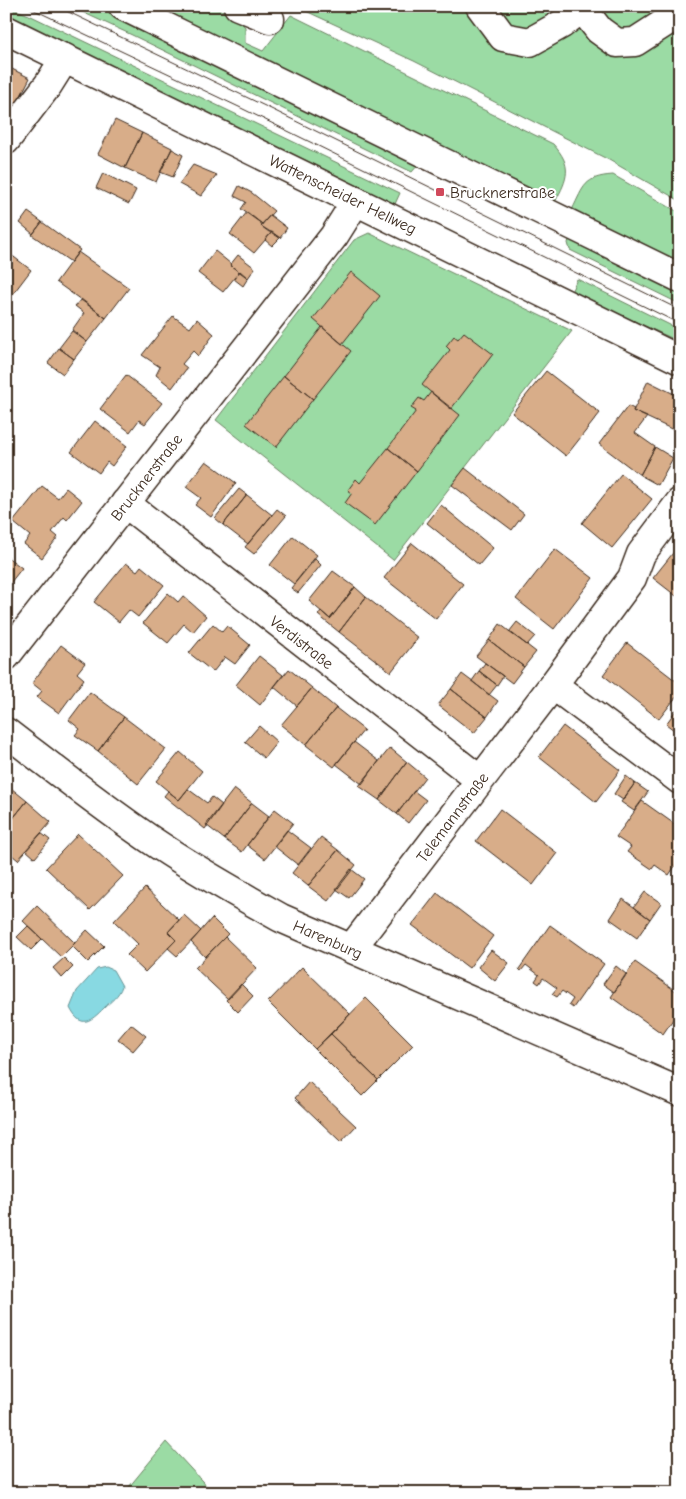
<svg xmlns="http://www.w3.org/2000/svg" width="686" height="1499" viewBox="0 0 686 1499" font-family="'Comic Neue',sans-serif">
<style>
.green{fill:#9bdba4;stroke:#6b8261}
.water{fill:#88d9e2;stroke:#699394}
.building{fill:#d8ad89;stroke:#3b2a1e}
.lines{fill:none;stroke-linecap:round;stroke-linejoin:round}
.minor-casing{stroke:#3b2a1e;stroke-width:31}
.major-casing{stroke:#3b2a1e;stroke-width:31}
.minor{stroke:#fff;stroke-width:28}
.major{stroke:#fff;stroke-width:28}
.tram{stroke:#3b2a1e;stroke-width:1}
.poi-dot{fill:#d1495b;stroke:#fff;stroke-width:2}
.labels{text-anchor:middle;stroke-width:4;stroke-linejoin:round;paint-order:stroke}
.poi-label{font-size:16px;fill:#3b2a1e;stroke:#fff;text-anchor:start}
.street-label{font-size:16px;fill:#3b2a1e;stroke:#fff}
</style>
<rect width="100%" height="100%" fill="#fff"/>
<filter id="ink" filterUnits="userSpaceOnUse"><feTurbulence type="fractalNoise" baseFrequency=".02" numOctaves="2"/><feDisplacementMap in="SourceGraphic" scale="10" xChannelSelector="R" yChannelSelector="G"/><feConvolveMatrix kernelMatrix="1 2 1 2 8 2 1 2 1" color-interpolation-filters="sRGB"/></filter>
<g filter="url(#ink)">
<path class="green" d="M 6,6 L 29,15 L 400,193 L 395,204 L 6,14 Z
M 69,6 L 97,6 L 418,165 L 412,172 L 132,35 Z
M 152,6 C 181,6 227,0 245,27 L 245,43 L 263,51 L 291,15 L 553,144 C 573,166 568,178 555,202 Z
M 295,6 L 680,6 L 680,201 L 609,160 L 414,61 Z
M 613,175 L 680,213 L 680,263 L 572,210 C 584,186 584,177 613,175 Z
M 369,233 L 572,331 L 393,560 L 216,420 L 354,240 Z
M 570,237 L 680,291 L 680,304 L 570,250 L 568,243 Z
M 577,279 L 680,330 L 680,342 L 571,292 Z
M 166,1442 L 213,1493 L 124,1493 Z"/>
<path class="water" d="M 106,967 L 113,970 L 122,986 C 119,996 111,1001 104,1008 C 91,1021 81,1030 70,1008 L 77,991 L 97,969 Z"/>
<path class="building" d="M 6,66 L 30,78 L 15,107 L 6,103 Z
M 6,103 L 15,107 L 6,121 Z
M 115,120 L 142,133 L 125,168 L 98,154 Z
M 142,133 L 172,148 L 156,182 L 125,168 Z
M 172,149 L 183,155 L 173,177 L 160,172 Z
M 193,165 L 217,175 L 201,196 L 179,184 Z
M 103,173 L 136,190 L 129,204 L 96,188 Z
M 239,186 L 252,193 L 274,211 L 262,224 L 241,209 L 246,202 L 234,196 Z
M 28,212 L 42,222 L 33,234 L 20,223 Z
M 247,212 L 262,224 L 261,226 L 269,232 L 272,232 L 254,253 L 230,234 Z
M 270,215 L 287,228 L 280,238 L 261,226 Z
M 42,222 L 80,250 L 71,262 L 32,235 Z
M 272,232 L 280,238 L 272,246 L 265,240 Z
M 6,251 L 31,270 L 6,303 Z
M 215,251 L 231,264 L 230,265 L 239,272 L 223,292 L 198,273 Z
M 78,252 L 129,288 L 106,318 L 56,282 Z
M 238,255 L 255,268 L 248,278 L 230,265 Z
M 240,271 L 248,278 L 243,286 L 234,279 Z
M 351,272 L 380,296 L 342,344 L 313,319 Z
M 81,299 L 106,318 L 87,342 L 72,330 L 84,313 L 75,306 Z
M 173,316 L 190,328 L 197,319 L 214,334 L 198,356 L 193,351 L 182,364 L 187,368 L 172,388 L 156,375 L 160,367 L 142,355 Z
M 322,327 L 351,351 L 313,399 L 284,376 Z
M 72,331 L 87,342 L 74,359 L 59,348 Z
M 464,332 L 493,354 L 451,409 L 422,385 L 450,350 L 446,346 L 454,336 L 458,339 Z
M 59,348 L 74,359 L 63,374 L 48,363 Z
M 546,371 L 600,413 L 566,456 L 512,413 Z
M 126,375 L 162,403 L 145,424 L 139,420 L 130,432 L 100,409 Z
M 284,376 L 313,399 L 276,447 L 246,424 Z
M 648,381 L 680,397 L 680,433 L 633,411 Z
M 431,392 L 460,415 L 417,471 L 388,448 L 416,411 L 411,408 L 419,398 L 424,401 Z
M 628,406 L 634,409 L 633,411 L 647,417 L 635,433 L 655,447 L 640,475 L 599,444 Z
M 95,421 L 127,446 L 112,466 L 107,462 L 99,473 L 71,452 Z
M 655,447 L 673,458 L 658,485 L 640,475 Z
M 388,448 L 417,471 L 375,525 L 345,503 L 352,493 L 348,490 L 356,479 L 360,483 Z
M 206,461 L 236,483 L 211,517 L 195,505 L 201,498 L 186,487 Z
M 465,468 L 524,514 L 512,530 L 452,485 Z
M 621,474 L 652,499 L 612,548 L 582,523 Z
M 42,486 L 58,498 L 66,488 L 82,501 L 67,520 L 64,517 L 52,532 L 58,537 L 42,558 L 24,544 L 30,536 L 13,522 Z
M 239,489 L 247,495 L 223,525 L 215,518 Z
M 247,495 L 272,515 L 248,544 L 223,525 Z
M 441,505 L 493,548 L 479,565 L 427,523 Z
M 277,509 L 286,516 L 254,554 L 245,547 Z
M 293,536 L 317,555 L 294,584 L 270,565 Z
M 412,543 L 463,584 L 436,619 L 384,578 Z
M 677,548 L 680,550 L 680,599 L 653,578 Z
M 555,549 L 593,578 L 554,629 L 516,599 Z
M 6,556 L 22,568 L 7,587 L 6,587 Z
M 315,559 L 321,565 L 298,593 L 291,588 Z
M 126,563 L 137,571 L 141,566 L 164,585 L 138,617 L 129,610 L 119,622 L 94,602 Z
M 333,571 L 355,587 L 330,619 L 309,601 Z
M 355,587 L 366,597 L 339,632 L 318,615 L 321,611 L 330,619 Z
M 168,593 L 178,602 L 183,596 L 206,616 L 193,632 L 184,624 L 168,643 L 143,623 Z
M 366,597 L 418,638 L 391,672 L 339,632 Z
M 517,622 L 535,636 L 527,645 L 509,632 Z
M 213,624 L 222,632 L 227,626 L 250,645 L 235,664 L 225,657 L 213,672 L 189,653 Z
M 500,624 L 536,652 L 524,667 L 489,640 Z
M 489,640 L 524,667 L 512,683 L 476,656 Z
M 627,643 L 680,684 L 680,692 L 659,719 L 603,675 Z
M 61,645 L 85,663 L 77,673 L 84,679 L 59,713 L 37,697 L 42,691 L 32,683 Z
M 259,656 L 283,675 L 260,705 L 236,685 Z
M 485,663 L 503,676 L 497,685 L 479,671 Z
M 289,669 L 312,688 L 297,706 L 274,687 Z
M 479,671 L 497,685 L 489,695 L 472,681 Z
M 462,674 L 498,701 L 487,717 L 451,689 Z
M 312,688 L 336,708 L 306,745 L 281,725 Z
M 451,689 L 487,717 L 474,733 L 438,705 Z
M 90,692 L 124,717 L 98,751 L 75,735 L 80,729 L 69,720 Z
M 679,706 L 680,722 L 674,730 L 666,724 Z
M 336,708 L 364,730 L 334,767 L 306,745 Z
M 124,717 L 166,749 L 138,784 L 98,751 Z
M 259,726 L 277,742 L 264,758 L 245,742 Z
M 563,726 L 620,770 L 596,802 L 539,757 Z
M 354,742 L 379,761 L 362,784 L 336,764 Z
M 390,748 L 407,762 L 379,800 L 359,786 Z
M 180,752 L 202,771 L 179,800 L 156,781 Z
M 407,762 L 425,777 L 397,814 L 379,800 Z
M 626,776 L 635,783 L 623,800 L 614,794 Z
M 635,783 L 648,792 L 634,811 L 621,802 Z
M 6,784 L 27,801 L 6,827 Z
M 188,789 L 207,803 L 212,797 L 222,805 L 205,829 L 164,796 L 168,791 L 179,800 Z
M 234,789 L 252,803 L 224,839 L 206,825 Z
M 414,791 L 426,800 L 408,823 L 397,814 Z
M 27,801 L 51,822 L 18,860 L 6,850 L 6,827 Z
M 642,801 L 680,828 L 680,859 L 669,875 L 655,865 L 652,869 L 627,852 L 631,847 L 616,837 Z
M 252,803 L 269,816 L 242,852 L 224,839 Z
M 275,809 L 293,823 L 265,859 L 247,845 Z
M 500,809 L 557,853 L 533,885 L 476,841 Z
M 287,830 L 311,848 L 298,865 L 274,846 Z
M 41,833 L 50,840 L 35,858 L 26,850 Z
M 78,834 L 123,876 L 90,910 L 46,868 Z
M 321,837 L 338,850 L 308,886 L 292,873 Z
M 338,850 L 356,865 L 328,901 L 308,886 Z
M 351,869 L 364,879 L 349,898 L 336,889 Z
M 145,888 L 179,920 L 168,932 L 176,940 L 145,972 L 127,955 L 138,944 L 114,921 Z
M 645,892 L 661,903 L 650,919 L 634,907 Z
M 437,893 L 493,936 L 469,968 L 412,925 Z
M 623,899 L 650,919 L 637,938 L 610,919 Z
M 37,906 L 75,943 L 61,957 L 23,921 Z
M 184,915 L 201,931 L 177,956 L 168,948 L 176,940 L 168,932 Z
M 212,918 L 228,934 L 205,957 L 191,942 Z
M 550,925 L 604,964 L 573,1008 L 569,1005 L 573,999 L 562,991 L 557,997 L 552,994 L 557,988 L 543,978 L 539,984 L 535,981 L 539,975 L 526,965 L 521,971 L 519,969 Z
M 28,926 L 42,939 L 31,950 L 17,937 Z
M 87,930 L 104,946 L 88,962 L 72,946 Z
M 225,937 L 257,968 L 228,999 L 195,968 Z
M 491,950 L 509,963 L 495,981 L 478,967 Z
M 64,958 L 73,967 L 62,978 L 53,968 Z
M 635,962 L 680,994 L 680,1009 L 663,1034 L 611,997 Z
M 616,966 L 626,974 L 614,992 L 603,984 Z
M 302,967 L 350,1014 L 315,1049 L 268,1002 Z
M 241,984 L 253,996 L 238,1012 L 226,1000 Z
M 366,998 L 413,1045 L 378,1080 L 331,1034 Z
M 131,1024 L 146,1036 L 133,1051 L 118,1039 Z
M 331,1034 L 378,1080 L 362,1096 L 315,1049 Z
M 309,1082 L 356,1126 L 341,1142 L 295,1098 Z"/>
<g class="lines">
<defs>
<path id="minor" d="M 238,6 L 270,19
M 480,6 L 503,37 L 530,42 L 562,24 L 582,8 L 599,30 L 617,43 L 635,42 L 680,13
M 6,140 L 48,85 L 65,58
M 125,503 L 480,780
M 6,656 L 334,236 L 356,201
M 553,685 L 680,780
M 6,732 C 57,771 107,811 160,846 C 199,872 240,895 281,918 L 680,1092
M 351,949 L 553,685 L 632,578 L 641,554 L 680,502"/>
<path id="major" d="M 123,6 L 680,278
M 6,30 L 680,360"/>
</defs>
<use href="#minor" class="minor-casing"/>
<use href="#major" class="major-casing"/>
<use href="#minor" class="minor"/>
<use href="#major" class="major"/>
<path class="tram" d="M 26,6 L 239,107 L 680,324
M 56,6 L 267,107 L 680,310"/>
</g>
</g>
<rect class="poi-dot" x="435" y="187" width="10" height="10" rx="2.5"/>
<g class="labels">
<g class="poi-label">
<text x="450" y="198">Brucknerstraße</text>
</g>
<g class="street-label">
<text transform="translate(343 194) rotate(26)" y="6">Wattenscheider Hellweg</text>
<text transform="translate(146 477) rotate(-52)" y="6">Brucknerstraße</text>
<text transform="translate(302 642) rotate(38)" y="6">Verdistraße</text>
<text transform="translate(452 817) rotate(-53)" y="6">Telemannstraße</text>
<text transform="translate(328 939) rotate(24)" y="6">Harenburg</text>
</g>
</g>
<rect width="686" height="1499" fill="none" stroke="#fff" stroke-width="25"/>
<rect x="12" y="12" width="661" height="1474" fill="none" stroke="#3b2a1e" stroke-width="2" filter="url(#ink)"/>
</svg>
